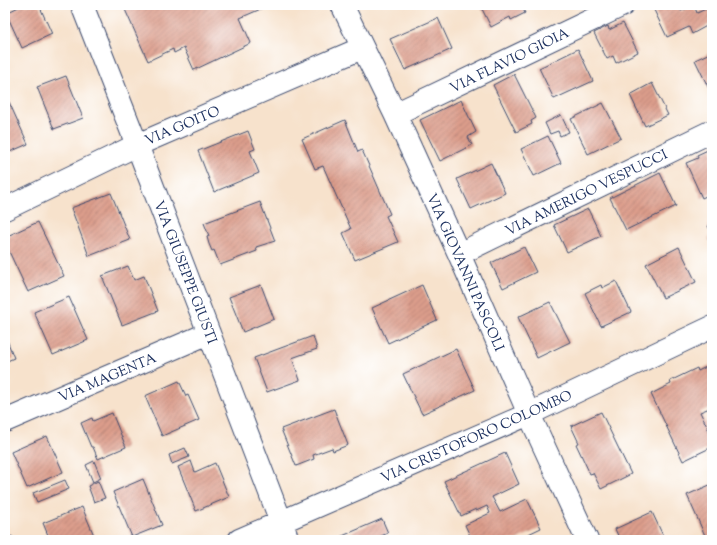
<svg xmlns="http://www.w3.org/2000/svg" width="717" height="545" viewBox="0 0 717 545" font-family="'Sorts Mill Goudy',serif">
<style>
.building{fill:url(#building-hatch)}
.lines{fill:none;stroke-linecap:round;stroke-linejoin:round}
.minor-casing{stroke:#3c4a6e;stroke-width:24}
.minor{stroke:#fff;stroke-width:22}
.labels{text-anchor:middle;stroke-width:4;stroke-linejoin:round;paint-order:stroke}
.street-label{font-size:14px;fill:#1b2f5e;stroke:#fff}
</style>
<defs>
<pattern id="building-hatch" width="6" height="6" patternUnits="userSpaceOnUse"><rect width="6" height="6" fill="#dc9d8b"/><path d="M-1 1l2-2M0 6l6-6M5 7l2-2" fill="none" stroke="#b28075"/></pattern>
</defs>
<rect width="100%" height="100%" fill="#fff"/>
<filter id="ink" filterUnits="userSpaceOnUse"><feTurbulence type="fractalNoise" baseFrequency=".025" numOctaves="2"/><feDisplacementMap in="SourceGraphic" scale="8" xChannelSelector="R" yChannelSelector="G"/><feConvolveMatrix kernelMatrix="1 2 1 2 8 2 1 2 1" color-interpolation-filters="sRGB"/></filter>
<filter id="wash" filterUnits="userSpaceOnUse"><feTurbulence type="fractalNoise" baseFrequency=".012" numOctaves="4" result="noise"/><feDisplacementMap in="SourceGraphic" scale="16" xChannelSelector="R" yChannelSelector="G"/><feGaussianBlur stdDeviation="0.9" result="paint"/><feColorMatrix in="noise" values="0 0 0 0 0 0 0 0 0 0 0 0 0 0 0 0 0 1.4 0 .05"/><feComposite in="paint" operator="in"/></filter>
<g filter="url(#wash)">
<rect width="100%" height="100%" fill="#f7e2cc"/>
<g id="blocks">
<path class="building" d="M 23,5 L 39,5 L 52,34 L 22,48 L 6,13 Z
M 123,5 L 270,5 L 240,18 L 251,43 L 194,70 L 184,48 L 174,53 L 173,49 L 148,61 Z
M 480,5 L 521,5 L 525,13 L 511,20 L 510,17 L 491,27 Z
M 663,5 L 678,5 L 681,11 L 694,5 L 697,13 L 708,8 L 707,5 L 712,5 L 712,23 L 692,34 L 689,27 L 667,37 L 654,10 Z
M 438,18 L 452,49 L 405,70 L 390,39 Z
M 623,23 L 638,52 L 616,63 L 613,56 L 607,59 L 594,33 L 608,26 L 609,30 Z
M 578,49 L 593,81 L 554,99 L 539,68 Z
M 712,52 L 712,95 L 695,60 Z
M 514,74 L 536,118 L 531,121 L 532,124 L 516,132 L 493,85 Z
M 66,76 L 83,118 L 54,129 L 37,87 Z
M 652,83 L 668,115 L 645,126 L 630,95 Z
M 461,100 L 476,132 L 468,137 L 472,145 L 440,161 L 420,120 Z
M 9,102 L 28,144 L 5,154 L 5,104 Z
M 603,103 L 621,138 L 588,154 L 571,119 Z
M 561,115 L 569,132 L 560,136 L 558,131 L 550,134 L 545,123 Z
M 345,120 L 358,152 L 362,150 L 373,175 L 390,214 L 386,216 L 398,242 L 355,260 L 343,233 L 351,229 L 323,166 L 315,169 L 302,139 Z
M 248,131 L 255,149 L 250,151 L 259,173 L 214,192 L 198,151 Z
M 548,136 L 561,163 L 534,176 L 521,149 Z
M 712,148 L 712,193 L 702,198 L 686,163 L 698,158 L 697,155 Z
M 491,163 L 505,193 L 471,209 L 457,179 Z
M 660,173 L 676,206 L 626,230 L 610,198 Z
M 111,193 L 130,240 L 89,256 L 71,208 Z
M 260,202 L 275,241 L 256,247 L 257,251 L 220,265 L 214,250 L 212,251 L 209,244 L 207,237 L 209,236 L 204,223 Z
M 588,209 L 601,236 L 567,252 L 554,225 Z
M 38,222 L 64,276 L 28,292 L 5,243 L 5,237 Z
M 712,224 L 712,234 L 708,226 Z
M 712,236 L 712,246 L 708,238 Z
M 524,247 L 536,272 L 503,288 L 491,263 Z
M 679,247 L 696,282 L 663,298 L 646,264 Z
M 128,266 L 134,280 L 144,276 L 158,311 L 122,325 L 102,276 Z
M 616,281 L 631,312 L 601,326 L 585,293 L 601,285 L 602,288 Z
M 261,285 L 274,319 L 243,332 L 229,297 Z
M 422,285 L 437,320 L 388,343 L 372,308 Z
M 69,297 L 88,340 L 53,355 L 34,312 Z
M 550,302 L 570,342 L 537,358 L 518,317 Z
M 5,335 L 14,358 L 5,362 Z
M 313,336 L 317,349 L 292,358 L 300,380 L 267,392 L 254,358 Z
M 456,349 L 475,390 L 422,414 L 403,374 Z
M 712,364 L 712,407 L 700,412 L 712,437 L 712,447 L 683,461 L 651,394 L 671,384 L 670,381 L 697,368 L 698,371 Z
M 179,381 L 186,396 L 188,395 L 199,420 L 162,436 L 145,396 Z
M 334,409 L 348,445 L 333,451 L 332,448 L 313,455 L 314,459 L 296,466 L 281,429 Z
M 601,412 L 631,474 L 601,489 L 593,473 L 590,474 L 576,444 L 579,443 L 571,426 Z
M 112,413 L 126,447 L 98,459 L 93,447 L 91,447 L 81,423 L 92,418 L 93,421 Z
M 47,436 L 63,472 L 27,488 L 11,452 Z
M 185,448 L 189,457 L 172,464 L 169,455 Z
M 505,453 L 519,484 L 492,497 L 500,512 L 527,499 L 541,528 L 516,540 L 472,540 L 465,525 L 490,513 L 487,506 L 476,511 L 476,509 L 461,516 L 444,481 Z
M 94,461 L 101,478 L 93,482 L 86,465 Z
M 191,461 L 195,472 L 215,463 L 229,497 L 196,511 L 178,467 Z
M 143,479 L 162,525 L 132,537 L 113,492 Z
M 65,480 L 69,489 L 37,502 L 33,493 Z
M 98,481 L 105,498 L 94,502 L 88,486 Z
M 712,484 L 712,540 L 707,540 L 687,495 Z
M 82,507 L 96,540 L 50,540 L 43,523 Z
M 652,512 L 665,540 L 620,540 L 615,529 Z
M 382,519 L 388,533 L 372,540 L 333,540 Z
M 12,536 L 14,540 L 5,540 Z"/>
</g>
</g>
<g filter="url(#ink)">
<use href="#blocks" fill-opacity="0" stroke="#3c4a6e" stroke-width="1"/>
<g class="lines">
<defs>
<path id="minor" d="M 82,5 L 137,145 L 288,540
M 342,5 L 395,114 L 459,254 L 529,414 L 587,540
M 395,114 L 623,5
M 5,209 L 137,145 L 362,48
M 459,254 L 712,131
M 5,421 L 209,333
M 239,540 L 281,522 L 529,414 L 712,327"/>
</defs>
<use href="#minor" class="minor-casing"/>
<use href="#minor" class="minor"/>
</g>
</g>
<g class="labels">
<g class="street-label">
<text transform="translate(509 60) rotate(-26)" y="5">VIA FLAVIO GIOIA</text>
<text transform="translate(182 125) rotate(-23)" y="5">VIA GOITO</text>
<text transform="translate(586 192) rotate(-26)" y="5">VIA AMERIGO VESPUCCI</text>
<text transform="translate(186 272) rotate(69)" y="5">VIA GIUSEPPE GIUSTI</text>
<text transform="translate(466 272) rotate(66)" y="5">VIA GIOVANNI PASCOLI</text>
<text transform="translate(107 377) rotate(-23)" y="5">VIA MAGENTA</text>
<text transform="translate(476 436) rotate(-24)" y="5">VIA CRISTOFORO COLOMBO</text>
</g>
</g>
<rect width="717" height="545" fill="none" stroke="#fff" stroke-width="20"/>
</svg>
